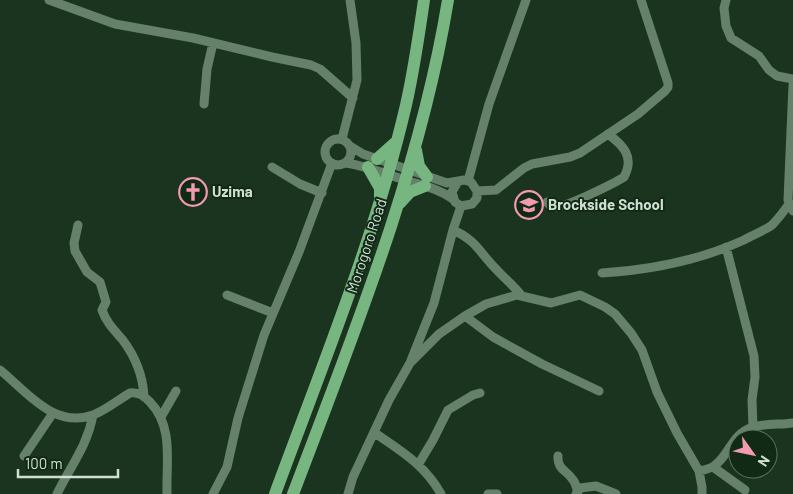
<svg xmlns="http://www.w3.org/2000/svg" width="793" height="494" viewBox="0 0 793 494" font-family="Barlow,sans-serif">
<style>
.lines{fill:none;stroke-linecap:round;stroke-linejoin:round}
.minor{stroke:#658169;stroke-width:9}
.highway{stroke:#77b681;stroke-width:12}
.labels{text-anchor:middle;stroke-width:4;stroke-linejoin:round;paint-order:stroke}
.poi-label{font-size:15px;font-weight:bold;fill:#d0dfd2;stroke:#112a16;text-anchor:start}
.street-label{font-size:15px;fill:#d0dfd2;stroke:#112a16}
</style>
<rect width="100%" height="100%" fill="#1b341f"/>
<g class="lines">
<path class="minor" d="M 49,0 L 115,24 L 193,38 L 272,57 L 311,65 L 320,69 L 353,98
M 726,0 L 724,8 L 726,26 L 731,38 L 759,56 L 769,70 L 777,76 L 793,79
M 793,85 L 788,200 L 793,211
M 204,104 L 207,69 L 213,43
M 342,139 L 357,80 L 356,43 L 350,0
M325 152a13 13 0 1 1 26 0a13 13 0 1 1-26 0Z
M 350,146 L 363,154 L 447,183 L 464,180 L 471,182 L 477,191 L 477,198 L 472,204 L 461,206 L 455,202 L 452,192 L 457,183
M 346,163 C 366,166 383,173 402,179 C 420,185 438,188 453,199
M 272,167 L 300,184 L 322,193
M 468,181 L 489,104 L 526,0
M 477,191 L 496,190 L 524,168 L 532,164 L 570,157 L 580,153 L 638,114 L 665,91 L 668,87 L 668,83 L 641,0
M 547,202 C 549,205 552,207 556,207 C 566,207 615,183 624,177 C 635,157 623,145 608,134
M 78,225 L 74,243 L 75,251 L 87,272 L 100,282 L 106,302 L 102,310 C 106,322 114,330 122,339 C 135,356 143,375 144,397
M 453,230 C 476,240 480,253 496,269 C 504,278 513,285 521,295
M 726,247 L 754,356 L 755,377 L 752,400 L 753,427
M 602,273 C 651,270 700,260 744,240 C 753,235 764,231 772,225 C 778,219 784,211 789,204
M 227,295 L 273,313
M 465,316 L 493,337 L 542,364 L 599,391
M 410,363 L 439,334 L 465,316 L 486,304 L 517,295 L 551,303 L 580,295 L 605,307 L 615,314 L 631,333 L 642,350 L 657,392 L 677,433 L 699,471 C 704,470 710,469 714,466 C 730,455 731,434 753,427 C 765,423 781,425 793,423
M 0,370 C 27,392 54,429 93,415 C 106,410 118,400 130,393 C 139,392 144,396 150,402 C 174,427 166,462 167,494
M 161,417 L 176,391
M 375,433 C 402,452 424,464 441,494
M 24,456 L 53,413
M 558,456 C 557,470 567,470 573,480 C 576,483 576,488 578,492
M 418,465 L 433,440 L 448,410 L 473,395 L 480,393
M 713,467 L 745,490
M 699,471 L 702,487 L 702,494
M 57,494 C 71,465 87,447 93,415
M 213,494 L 227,467 L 238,418 L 264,335 L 299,252 L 332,163
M 348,494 L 353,477 L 389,400 L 410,363 L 434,303 L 453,230 L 461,206
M 488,494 L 497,494
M 576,494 L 580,488 L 596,486 L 616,494"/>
<path class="highway" d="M 416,150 L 419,166 L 427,177
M 377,159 L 396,142
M 368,167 L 380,188 L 380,196
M 400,203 L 410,192 L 425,186
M 275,494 C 322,366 375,238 406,105 C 414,70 419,35 424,0
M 293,494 C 354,333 420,171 448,0"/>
</g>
<defs>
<symbol id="church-ring" viewBox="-11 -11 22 22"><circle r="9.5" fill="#112a16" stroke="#f29ab0" stroke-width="1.5"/><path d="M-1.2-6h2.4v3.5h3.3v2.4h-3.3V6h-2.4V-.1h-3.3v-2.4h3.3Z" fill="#f29ab0"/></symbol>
<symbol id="school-ring" viewBox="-11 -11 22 22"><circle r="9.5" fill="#112a16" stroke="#f29ab0" stroke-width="1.5"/><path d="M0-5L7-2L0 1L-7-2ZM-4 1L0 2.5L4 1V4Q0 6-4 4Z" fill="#f29ab0"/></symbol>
</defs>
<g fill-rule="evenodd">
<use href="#church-ring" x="177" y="176" width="32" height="32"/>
<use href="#school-ring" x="513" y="189" width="32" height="32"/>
</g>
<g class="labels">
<g class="poi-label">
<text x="212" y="197">Uzima</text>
<text x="548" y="210">Brockside School</text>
</g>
<g class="street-label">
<text transform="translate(367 246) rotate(-72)" y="5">Morogoro Road</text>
</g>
</g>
<g transform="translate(753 454) rotate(123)"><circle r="24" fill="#112a16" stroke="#5d7261"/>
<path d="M0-4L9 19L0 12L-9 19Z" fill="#f29ab0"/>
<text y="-8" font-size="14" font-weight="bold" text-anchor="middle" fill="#d0dfd2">N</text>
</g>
<path d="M18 469v8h100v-8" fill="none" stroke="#d0dfd2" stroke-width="2.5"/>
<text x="25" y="469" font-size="15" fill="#d0dfd2" stroke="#112a16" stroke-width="4" paint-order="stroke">100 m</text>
</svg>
